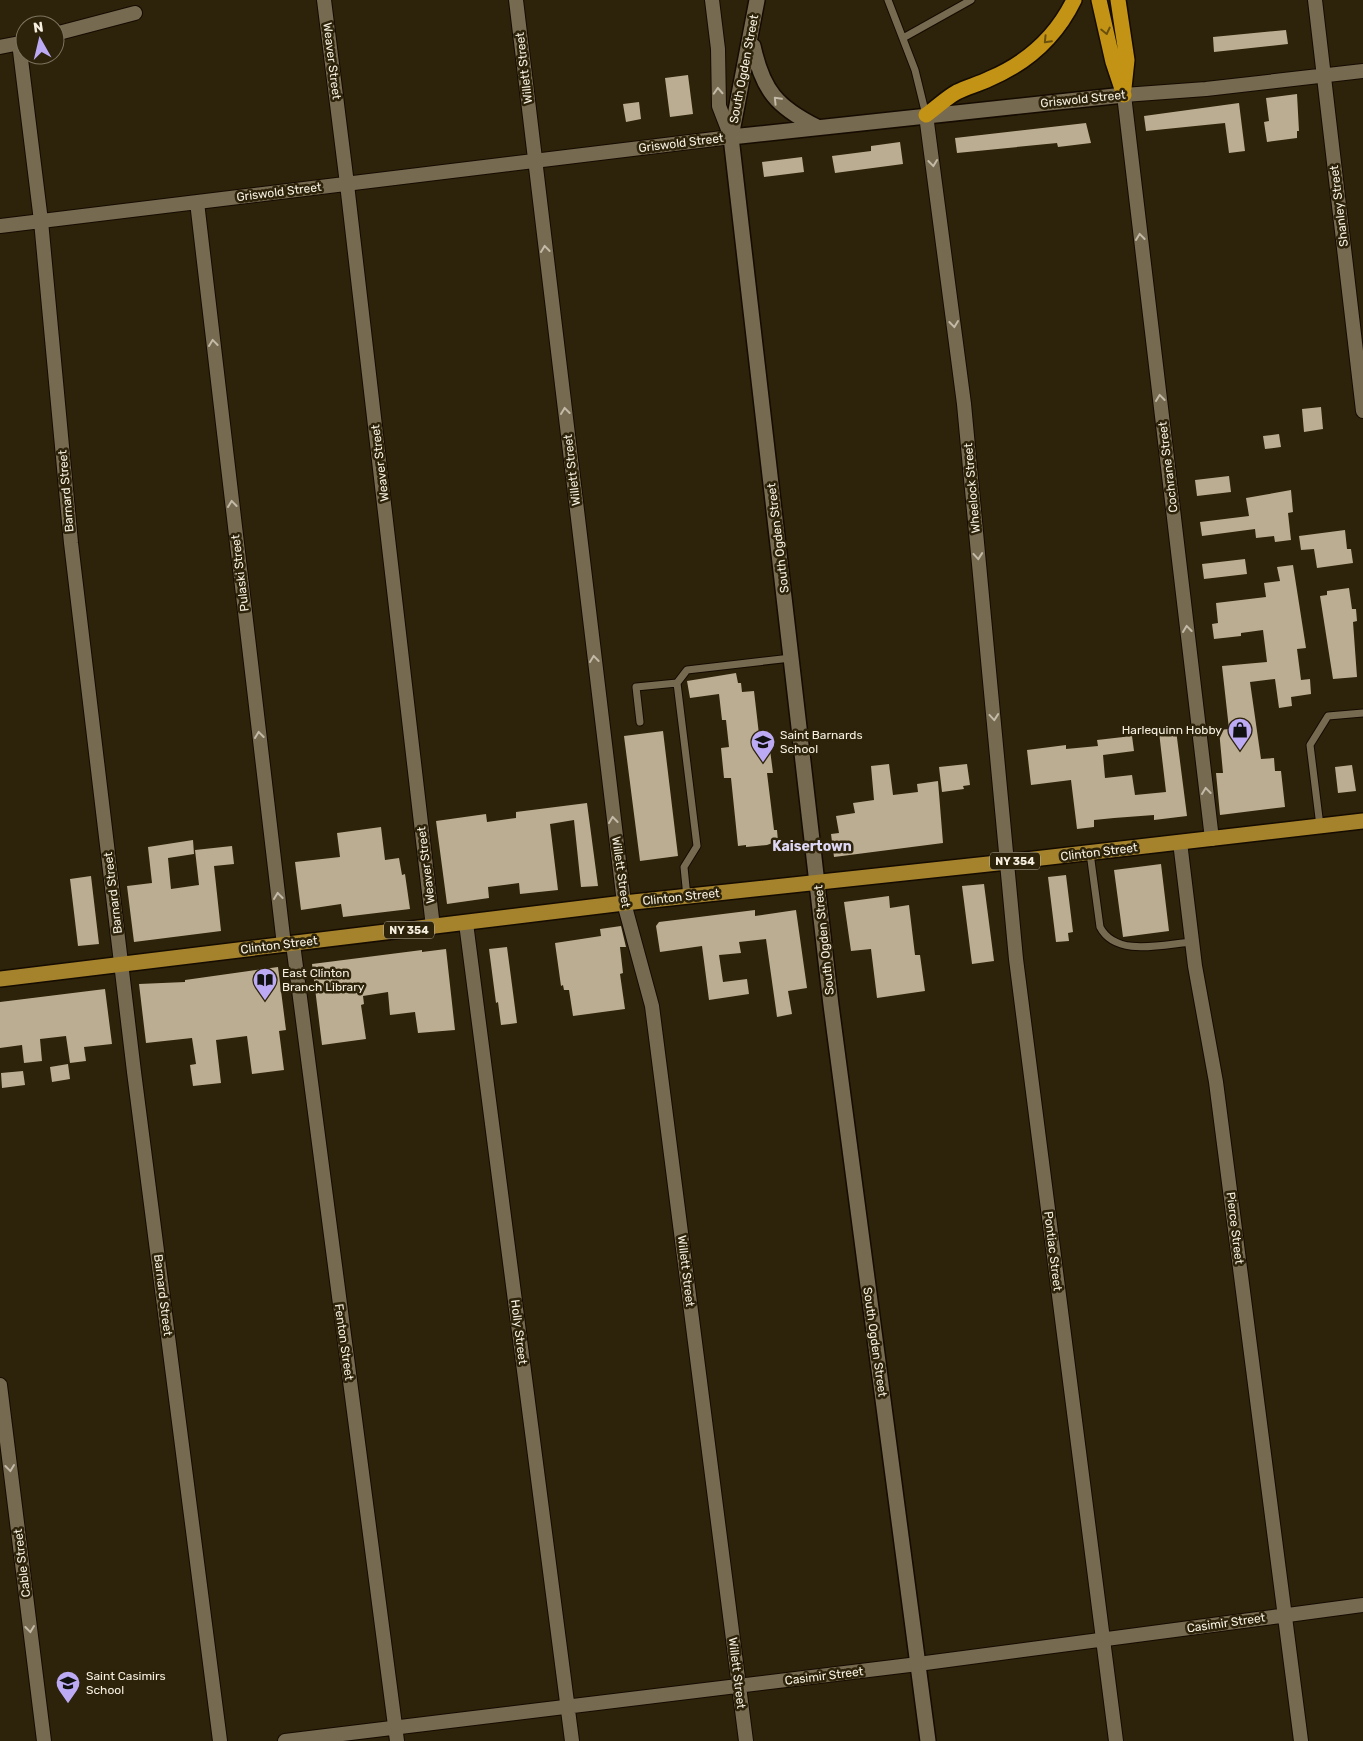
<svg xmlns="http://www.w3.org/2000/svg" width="1363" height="1741" viewBox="0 0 1363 1741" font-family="Rubik,sans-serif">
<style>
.building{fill:#bbad92}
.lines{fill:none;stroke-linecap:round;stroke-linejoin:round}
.service-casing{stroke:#150b00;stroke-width:9}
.minor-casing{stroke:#150b00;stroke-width:16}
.tertiary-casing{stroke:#150b00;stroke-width:18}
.primary-casing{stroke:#150b00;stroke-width:18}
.motorway-casing{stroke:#150b00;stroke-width:18}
.service{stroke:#766a50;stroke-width:7}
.minor{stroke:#766a50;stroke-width:14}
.tertiary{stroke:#766a50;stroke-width:15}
.primary{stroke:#a4832c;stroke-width:15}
.motorway{stroke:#c29314;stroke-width:15}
.oneway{stroke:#69500e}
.oneway2{stroke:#c3baa7}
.labels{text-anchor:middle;stroke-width:5;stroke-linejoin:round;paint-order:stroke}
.shield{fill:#2d230a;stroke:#bab2a0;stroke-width:1}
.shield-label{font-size:11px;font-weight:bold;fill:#f7f0e1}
.street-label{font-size:12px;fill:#f7f0e1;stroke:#2d230a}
.poi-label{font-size:12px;fill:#f7f0e1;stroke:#2d230a;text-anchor:start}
.neighbourhood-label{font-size:14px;font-weight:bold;fill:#ded8f6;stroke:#2d230a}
</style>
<rect width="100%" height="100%" fill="#2d230a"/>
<path class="building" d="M 1286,30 L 1288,44 L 1214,52 L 1213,37 Z
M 688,75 L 693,114 L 670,117 L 665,78 Z
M 1297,94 L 1299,131 L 1297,131 L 1297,138 L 1267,142 L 1264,122 L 1269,121 L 1266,98 Z
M 639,102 L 641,119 L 626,122 L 623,104 Z
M 1239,103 L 1245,151 L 1229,153 L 1225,123 L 1146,131 L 1144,116 Z
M 1086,123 L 1091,143 L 1058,147 L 1057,143 L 957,153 L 955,138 Z
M 900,142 L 903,164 L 835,173 L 832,156 L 871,151 L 871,146 Z
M 802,157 L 804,172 L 764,177 L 762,162 Z
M 1321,407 L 1323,429 L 1304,432 L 1302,409 Z
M 1279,434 L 1281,447 L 1265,449 L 1263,436 Z
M 1229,476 L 1231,492 L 1197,496 L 1195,480 Z
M 1291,490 L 1293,512 L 1288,513 L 1291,540 L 1275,542 L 1274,536 L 1256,538 L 1255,529 L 1202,536 L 1200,522 L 1249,516 L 1246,498 Z
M 1345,530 L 1347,549 L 1351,549 L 1353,563 L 1317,568 L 1314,549 L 1301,550 L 1299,536 Z
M 1245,559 L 1247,574 L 1204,579 L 1202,564 Z
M 1293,565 L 1306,648 L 1297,649 L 1301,680 L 1310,679 L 1311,694 L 1291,697 L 1292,706 L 1279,708 L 1275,679 L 1250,682 L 1261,759 L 1274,758 L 1275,771 L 1281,771 L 1285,807 L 1220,815 L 1216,773 L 1223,773 L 1219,730 L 1229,729 L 1222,666 L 1267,662 L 1263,630 L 1241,633 L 1241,636 L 1214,639 L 1212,624 L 1218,623 L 1216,603 L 1266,597 L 1264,583 L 1280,581 L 1277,567 Z
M 1349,588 L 1352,609 L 1356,609 L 1357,621 L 1353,622 L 1357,677 L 1333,679 L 1320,596 L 1327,595 L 1327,591 Z
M 736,673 L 738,683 L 741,683 L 742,692 L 754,691 L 760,743 L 769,742 L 773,773 L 767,773 L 774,830 L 777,830 L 778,841 L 767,845 L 746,847 L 746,845 L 738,846 L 731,778 L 724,778 L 721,748 L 729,747 L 726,720 L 722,720 L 719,694 L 690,698 L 687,681 Z
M 1176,730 L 1187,816 L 1154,820 L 1154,815 L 1114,818 L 1094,820 L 1094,827 L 1077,829 L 1071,780 L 1031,785 L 1027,750 L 1066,745 L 1066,749 L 1098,746 L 1097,740 L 1132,736 L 1134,751 L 1103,755 L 1105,778 L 1132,775 L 1135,795 L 1166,792 L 1159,732 Z
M 663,731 L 678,856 L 640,861 L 624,736 Z
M 889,764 L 893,795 L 918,792 L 917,784 L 938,781 L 943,843 L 834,857 L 831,834 L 839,833 L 836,816 L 855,813 L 853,803 L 874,800 L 871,766 Z
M 967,764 L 970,785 L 963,786 L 964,789 L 942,792 L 939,767 Z
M 1352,765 L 1356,791 L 1338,793 L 1335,767 Z
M 587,803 L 598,886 L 581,887 L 574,820 L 550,824 L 558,890 L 520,894 L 519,883 L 488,887 L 489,898 L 447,904 L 436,821 L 486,814 L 487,822 L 516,818 L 516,812 Z
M 381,827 L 385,860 L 399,858 L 402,875 L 405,874 L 410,909 L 343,917 L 341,904 L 301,910 L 295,862 L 340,857 L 337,833 Z
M 193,840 L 194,854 L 168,858 L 171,889 L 199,885 L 195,850 L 232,846 L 234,864 L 214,866 L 221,931 L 134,942 L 127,886 L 152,883 L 148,847 Z
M 1161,864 L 1169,931 L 1123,937 L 1114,870 Z
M 1066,875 L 1073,932 L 1068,933 L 1069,941 L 1056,942 L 1048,877 Z
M 91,876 L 99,944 L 78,946 L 70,879 Z
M 984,884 L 994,961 L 972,964 L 962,886 Z
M 889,896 L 890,908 L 909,905 L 915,955 L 920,955 L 925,991 L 877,998 L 871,949 L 851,951 L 844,902 Z
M 755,910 L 755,916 L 796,910 L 807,988 L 788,991 L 792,1014 L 777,1017 L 766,939 L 739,942 L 741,953 L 719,955 L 723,982 L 747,979 L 749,994 L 709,1000 L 702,946 L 660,952 L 656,926 L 659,922 Z
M 621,926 L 626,947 L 620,947 L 623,973 L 620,974 L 625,1009 L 573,1016 L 569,990 L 564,990 L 563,985 L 561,986 L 555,943 L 601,936 L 600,929 Z
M 507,947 L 517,1023 L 501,1025 L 498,1002 L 496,1003 L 489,949 Z
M 446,949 L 455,1030 L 418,1033 L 415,1012 L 390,1015 L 388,992 L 363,996 L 364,1004 L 361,1005 L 366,1039 L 322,1045 L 312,964 L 422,950 L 422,952 Z
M 278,967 L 286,1030 L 279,1031 L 284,1070 L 252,1074 L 247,1036 L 216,1040 L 221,1083 L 193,1086 L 190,1065 L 196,1064 L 192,1038 L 146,1043 L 139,984 L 185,982 L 185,980 Z
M 105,989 L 112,1044 L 84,1047 L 86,1061 L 70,1063 L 66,1036 L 40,1039 L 42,1061 L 24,1063 L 22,1045 L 0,1048 L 0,1002 Z
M 68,1064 L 70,1079 L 52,1082 L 50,1067 Z
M 23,1071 L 25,1085 L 2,1088 L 1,1073 Z"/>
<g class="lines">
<defs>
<path id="service" d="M 888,0 L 915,70 L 926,115
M 903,38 L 971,0
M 640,722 L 636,687 L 677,683
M 1320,826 L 1310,745 L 1328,716 L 1363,713
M 1090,853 L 1100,927 C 1116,958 1164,944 1192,942
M 687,897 L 684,867 L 697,846 L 677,683 L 687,670 L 791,658"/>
<path id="minor" d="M 324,0 L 347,184 L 433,927
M 516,0 L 624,903 L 652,1006 L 746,1741
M 1315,0 L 1363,411
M 55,34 L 135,13
M 19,43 L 41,221 L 71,543 L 134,1072 L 220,1741
M 0,47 L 25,42
M 926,115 L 964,404 L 1016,959 L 1116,1741
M 197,202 L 284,945
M 0,226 L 731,137 L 719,106 L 718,49 L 712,0
M 1212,839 L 1124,95 L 1206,89 L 1363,71
M 1180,842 L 1195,966 L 1216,1082 L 1301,1741
M 466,923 L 572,1741
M 293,944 L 397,1741
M 0,1385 L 44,1741
M 285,1741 L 918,1664 L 1363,1605"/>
<path id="tertiary" d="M 757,0 L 731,137 L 831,1005 L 928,1741
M 753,46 C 763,91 777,107 817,127
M 731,137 L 1124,95"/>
<path id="primary" d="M 0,979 L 624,903 L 1007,862 L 1363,821"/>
<path id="motorway" d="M 1099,0 L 1113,62 L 1124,95
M 1118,0 L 1127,60 L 1124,88
M 926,115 C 936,108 946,98 957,92 C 967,87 979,84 989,79 C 1027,63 1056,37 1074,0"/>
</defs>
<use href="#service" class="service-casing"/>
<use href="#minor" class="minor-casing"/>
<use href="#tertiary" class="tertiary-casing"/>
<use href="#primary" class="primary-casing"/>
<use href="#motorway" class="motorway-casing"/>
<use href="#service" class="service"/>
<use href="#minor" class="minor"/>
<use href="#tertiary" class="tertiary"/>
<use href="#primary" class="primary"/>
<use href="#motorway" class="motorway"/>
</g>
<defs><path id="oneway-chevron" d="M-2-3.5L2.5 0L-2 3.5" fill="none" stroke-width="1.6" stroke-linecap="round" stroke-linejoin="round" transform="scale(1.25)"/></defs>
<g class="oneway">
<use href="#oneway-chevron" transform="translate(1106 31) rotate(77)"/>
<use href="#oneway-chevron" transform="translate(1047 40) rotate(134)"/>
</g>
<g class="oneway2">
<use href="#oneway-chevron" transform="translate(718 91) rotate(-93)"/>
<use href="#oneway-chevron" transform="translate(777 100) rotate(-134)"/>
<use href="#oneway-chevron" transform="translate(933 163) rotate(83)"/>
<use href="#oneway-chevron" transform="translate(1140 237) rotate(-97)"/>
<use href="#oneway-chevron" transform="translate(545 249) rotate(-97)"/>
<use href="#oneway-chevron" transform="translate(954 324) rotate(83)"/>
<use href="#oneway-chevron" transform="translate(213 343) rotate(-97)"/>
<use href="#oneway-chevron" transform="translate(1160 398) rotate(-97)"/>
<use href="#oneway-chevron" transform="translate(565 411) rotate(-97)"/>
<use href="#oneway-chevron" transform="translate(232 504) rotate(-97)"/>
<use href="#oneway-chevron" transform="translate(978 556) rotate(85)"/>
<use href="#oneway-chevron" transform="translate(1187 629) rotate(-97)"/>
<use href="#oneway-chevron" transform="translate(594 659) rotate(-97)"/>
<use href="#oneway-chevron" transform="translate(994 717) rotate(85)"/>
<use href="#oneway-chevron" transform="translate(259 735) rotate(-97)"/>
<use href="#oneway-chevron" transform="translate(1206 791) rotate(-97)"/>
<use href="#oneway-chevron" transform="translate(613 820) rotate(-97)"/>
<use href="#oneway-chevron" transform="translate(278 896) rotate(-97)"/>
<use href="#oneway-chevron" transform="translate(10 1468) rotate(83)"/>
<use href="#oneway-chevron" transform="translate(30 1629) rotate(83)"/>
</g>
<defs>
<symbol id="shop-pin" viewBox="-11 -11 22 30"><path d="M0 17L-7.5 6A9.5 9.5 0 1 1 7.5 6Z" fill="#bcaaf5" stroke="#2d230a"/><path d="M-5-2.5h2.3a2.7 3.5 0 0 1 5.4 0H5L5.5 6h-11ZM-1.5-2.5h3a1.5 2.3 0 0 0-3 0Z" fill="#111"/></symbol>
<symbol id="school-pin" viewBox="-11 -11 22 30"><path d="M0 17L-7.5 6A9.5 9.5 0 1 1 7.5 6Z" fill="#bcaaf5" stroke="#2d230a"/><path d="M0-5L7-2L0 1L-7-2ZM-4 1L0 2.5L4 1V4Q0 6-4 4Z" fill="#111"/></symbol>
<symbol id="library-pin" viewBox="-11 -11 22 30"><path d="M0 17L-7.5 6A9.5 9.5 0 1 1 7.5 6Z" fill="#bcaaf5" stroke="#2d230a"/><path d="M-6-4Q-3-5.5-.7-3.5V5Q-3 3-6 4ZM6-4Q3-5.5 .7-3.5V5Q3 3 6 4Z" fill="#111"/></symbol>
</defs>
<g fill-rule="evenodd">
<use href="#shop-pin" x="1226" y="716" width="28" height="38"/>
<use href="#school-pin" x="749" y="728" width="28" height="38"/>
<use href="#library-pin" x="251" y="966" width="28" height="38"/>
<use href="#school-pin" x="54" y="1669" width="28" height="38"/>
</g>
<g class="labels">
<g class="shield">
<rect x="990" y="852.5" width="50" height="17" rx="4"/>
<rect x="384" y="921.5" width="50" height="17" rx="4"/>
</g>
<g class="shield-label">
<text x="1015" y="865">NY 354</text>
<text x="409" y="934">NY 354</text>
</g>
<g class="street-label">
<text transform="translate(332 61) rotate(83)" y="4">Weaver Street</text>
<text transform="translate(524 68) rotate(-97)" y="4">Willett Street</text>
<text transform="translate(744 69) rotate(-79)" y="4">South Ogden Street</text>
<text transform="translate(1083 99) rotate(-6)" y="4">Griswold Street</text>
<text transform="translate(681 143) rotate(-7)" y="4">Griswold Street</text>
<text transform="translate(279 192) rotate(-7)" y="4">Griswold Street</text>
<text transform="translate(1339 206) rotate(-97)" y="4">Shanley Street</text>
<text transform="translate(380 463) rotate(-97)" y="4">Weaver Street</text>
<text transform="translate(1168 467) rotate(-97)" y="4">Cochrane Street</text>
<text transform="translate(572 470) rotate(-97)" y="4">Willett Street</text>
<text transform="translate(972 488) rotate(-95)" y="4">Wheelock Street</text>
<text transform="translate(66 491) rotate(-95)" y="4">Barnard Street</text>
<text transform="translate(778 538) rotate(-97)" y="4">South Ogden Street</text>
<text transform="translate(240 573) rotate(-97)" y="4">Pulaski Street</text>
<text transform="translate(1099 852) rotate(-7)" y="4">Clinton Street</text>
<text transform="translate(426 865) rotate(-97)" y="4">Weaver Street</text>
<text transform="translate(621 872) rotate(82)" y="4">Willett Street</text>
<text transform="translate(113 893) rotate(-97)" y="4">Barnard Street</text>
<text transform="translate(681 897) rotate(-6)" y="4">Clinton Street</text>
<text transform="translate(824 940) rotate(-96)" y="4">South Ogden Street</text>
<text transform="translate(279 945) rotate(-7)" y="4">Clinton Street</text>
<text transform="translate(1235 1228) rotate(83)" y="4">Pierce Street</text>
<text transform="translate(1053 1251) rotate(83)" y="4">Pontiac Street</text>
<text transform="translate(686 1271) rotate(83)" y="4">Willett Street</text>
<text transform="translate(163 1295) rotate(83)" y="4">Barnard Street</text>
<text transform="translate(519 1332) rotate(83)" y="4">Holly Street</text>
<text transform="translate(344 1342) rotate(82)" y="4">Fenton Street</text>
<text transform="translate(875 1342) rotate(82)" y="4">South Ogden Street</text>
<text transform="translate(22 1563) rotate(-97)" y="4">Cable Street</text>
<text transform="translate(1226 1623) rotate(-8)" y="4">Casimir Street</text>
<text transform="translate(737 1673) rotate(83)" y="4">Willett Street</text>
<text transform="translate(824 1676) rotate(-7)" y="4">Casimir Street</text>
</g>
<g class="poi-label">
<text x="1222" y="734" text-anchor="end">Harlequinn Hobby</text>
<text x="780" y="739">Saint Barnards<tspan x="780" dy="14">School</tspan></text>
<text x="282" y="977">East Clinton<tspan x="282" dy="14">Branch Library</tspan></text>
<text x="86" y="1680">Saint Casimirs<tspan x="86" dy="14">School</tspan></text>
</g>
<g class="neighbourhood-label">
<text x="812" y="851">Kaisertown</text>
</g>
</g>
<g transform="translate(40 40) rotate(352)"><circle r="24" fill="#2d230a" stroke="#7e7560"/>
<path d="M0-4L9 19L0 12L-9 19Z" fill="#bcaaf5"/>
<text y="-8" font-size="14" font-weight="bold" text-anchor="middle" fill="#f7f0e1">N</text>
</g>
</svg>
